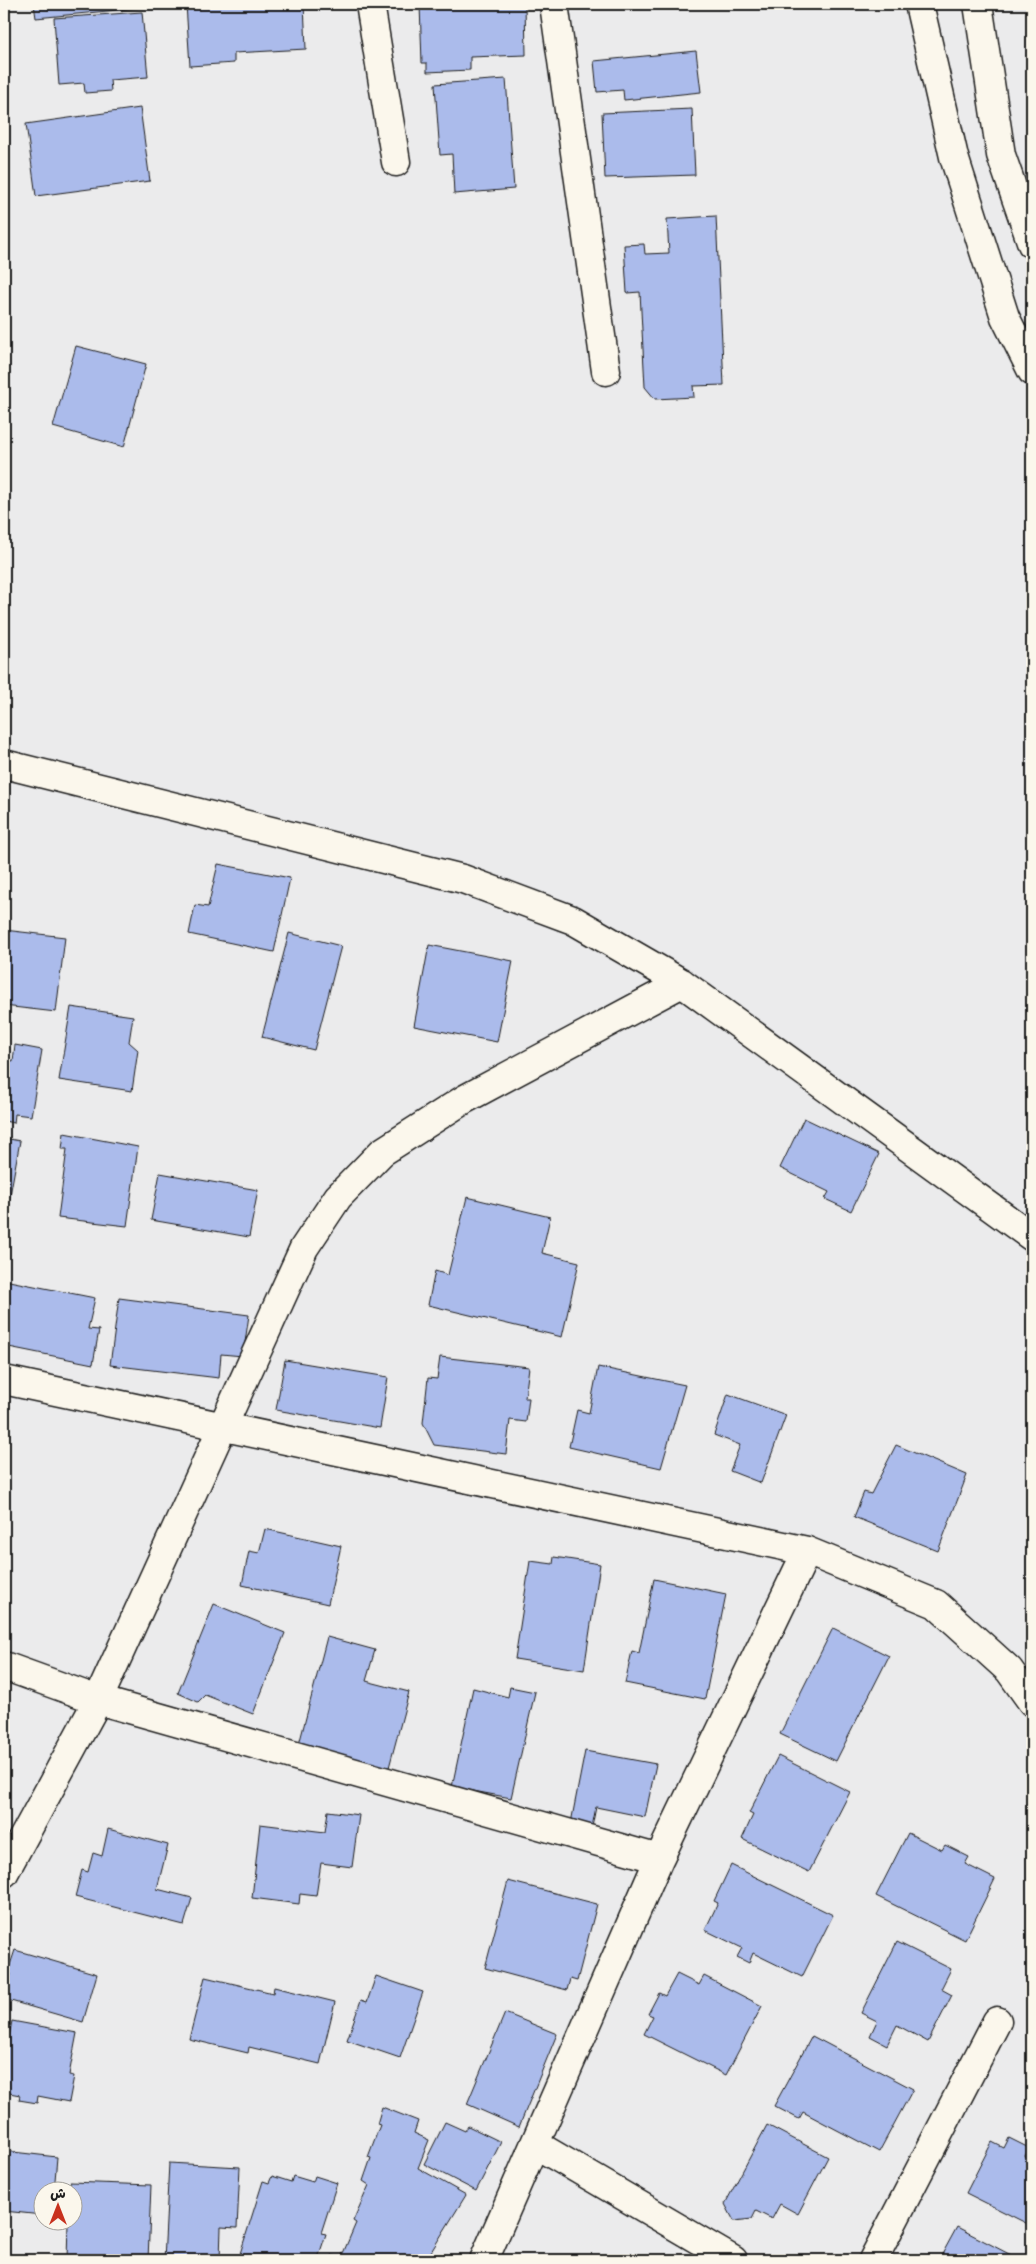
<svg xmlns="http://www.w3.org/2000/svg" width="1036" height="2264" viewBox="0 0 1036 2264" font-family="Mynerve,'Playpen Sans Arabic',sans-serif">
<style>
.building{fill:#abbbeb;stroke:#1c1c1c}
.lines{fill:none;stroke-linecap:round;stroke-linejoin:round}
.minor-casing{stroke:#1c1c1c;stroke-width:31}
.minor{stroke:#fbf7ec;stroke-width:28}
</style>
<rect width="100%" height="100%" fill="#ebebec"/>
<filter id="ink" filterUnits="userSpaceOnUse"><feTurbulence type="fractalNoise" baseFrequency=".02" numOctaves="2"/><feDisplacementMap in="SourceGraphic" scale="10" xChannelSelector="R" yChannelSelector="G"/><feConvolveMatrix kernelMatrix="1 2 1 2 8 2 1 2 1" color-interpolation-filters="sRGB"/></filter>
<g filter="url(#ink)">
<path class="building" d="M 34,4 L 137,4 L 138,8 L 36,18 Z
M 186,4 L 304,4 L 306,49 L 234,53 L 234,63 L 190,66 Z
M 420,4 L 525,4 L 526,55 L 470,57 L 470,70 L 427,72 L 427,63 L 422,63 Z
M 142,12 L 148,77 L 110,80 L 111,91 L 85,93 L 84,83 L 59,85 L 54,18 Z
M 696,51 L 701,92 L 624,100 L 623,90 L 597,92 L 594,61 Z
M 506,79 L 514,189 L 454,194 L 452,154 L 440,155 L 435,84 Z
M 140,108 L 150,181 L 36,196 L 26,124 Z
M 692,109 L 695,175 L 605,178 L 602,113 Z
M 716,216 L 724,385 L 693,386 L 694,397 L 655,399 L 645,387 L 640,292 L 627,293 L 624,245 L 644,244 L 645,254 L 669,253 L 667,219 Z
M 76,346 L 146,364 L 124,447 L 53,427 Z
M 218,864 L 290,878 L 274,952 L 189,934 L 195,905 L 208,907 Z
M 4,930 L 65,937 L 56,1012 L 4,1006 Z
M 289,933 L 341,946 L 314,1050 L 262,1037 Z
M 429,945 L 513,961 L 497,1042 L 414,1026 Z
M 71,1007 L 133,1016 L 129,1042 L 138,1050 L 132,1091 L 59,1080 Z
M 15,1045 L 42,1050 L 31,1116 L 15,1114 L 14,1123 L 4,1121 L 4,1059 L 13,1061 Z
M 804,1118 L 879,1154 L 851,1211 L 825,1199 L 829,1192 L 780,1168 Z
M 64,1133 L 138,1147 L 127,1226 L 58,1218 L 67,1149 L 62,1149 Z
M 4,1138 L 20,1141 L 6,1217 L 4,1217 Z
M 160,1173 L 258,1190 L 249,1237 L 151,1220 Z
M 467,1197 L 550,1217 L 542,1253 L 579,1262 L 562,1337 L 428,1305 L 435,1271 L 448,1275 Z
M 4,1280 L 95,1298 L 88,1329 L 99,1330 L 93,1364 L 4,1346 Z
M 119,1298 L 249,1315 L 243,1356 L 221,1354 L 219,1378 L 110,1365 Z
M 440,1357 L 529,1367 L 525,1398 L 529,1398 L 526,1422 L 510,1420 L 506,1454 L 434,1445 L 423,1423 L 428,1378 L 437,1379 Z
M 285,1360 L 388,1377 L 380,1428 L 276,1410 Z
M 598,1367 L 685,1385 L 661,1468 L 569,1447 L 577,1410 L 589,1413 Z
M 728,1394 L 786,1415 L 761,1483 L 730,1471 L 740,1445 L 714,1435 Z
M 896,1445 L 967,1475 L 938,1551 L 854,1517 L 864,1492 L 871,1494 Z
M 265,1529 L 341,1546 L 328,1604 L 242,1585 L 249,1551 L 259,1553 Z
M 554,1557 L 600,1564 L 584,1670 L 515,1659 L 530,1561 L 553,1564 Z
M 654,1579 L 726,1594 L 705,1699 L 625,1683 L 632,1651 L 639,1653 Z
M 214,1604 L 285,1633 L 253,1714 L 205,1695 L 198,1702 L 178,1693 Z
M 833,1628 L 889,1656 L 836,1761 L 780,1734 Z
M 327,1637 L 375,1650 L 366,1681 L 409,1692 L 387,1775 L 297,1752 Z
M 510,1687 L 535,1692 L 511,1798 L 452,1787 L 473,1688 L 508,1697 Z
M 585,1751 L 656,1764 L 645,1817 L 596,1807 L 591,1832 L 570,1828 Z
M 778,1756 L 850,1792 L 809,1872 L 742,1839 L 753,1815 L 749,1813 Z
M 328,1811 L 359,1815 L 352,1867 L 321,1863 L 316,1896 L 300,1894 L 299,1904 L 252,1898 L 260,1824 L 325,1832 Z
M 108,1829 L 168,1845 L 157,1889 L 192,1898 L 184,1925 L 75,1897 L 82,1870 L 88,1872 L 93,1853 L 102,1856 Z
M 908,1833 L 942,1850 L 945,1845 L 969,1857 L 965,1864 L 995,1879 L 965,1940 L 876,1896 Z
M 731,1865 L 833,1915 L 802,1977 L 753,1953 L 749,1963 L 737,1957 L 742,1948 L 705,1930 L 718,1903 L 714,1901 Z
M 508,1881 L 597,1904 L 577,1981 L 570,1979 L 567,1990 L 485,1968 Z
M 1032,1909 L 1032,1924 L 1028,1910 Z
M 897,1942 L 951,1969 L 941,1989 L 952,1995 L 928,2042 L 897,2025 L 887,2045 L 870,2036 L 877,2021 L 861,2013 Z
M 15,1950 L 97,1974 L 83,2022 L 4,1999 L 11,1974 L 7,1974 Z
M 677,1974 L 699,1985 L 704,1976 L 762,2006 L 726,2075 L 644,2034 L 653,2016 L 648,2014 L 659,1993 L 665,1996 Z
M 376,1976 L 423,1992 L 400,2058 L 347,2040 L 361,2000 L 367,2002 Z
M 205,1977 L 273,1993 L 274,1987 L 335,2002 L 320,2064 L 249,2047 L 248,2053 L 189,2039 Z
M 505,2013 L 557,2034 L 519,2127 L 467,2104 Z
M 12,2021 L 77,2033 L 69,2075 L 74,2076 L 69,2102 L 38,2096 L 37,2103 L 19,2100 L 20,2095 L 4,2092 L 4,2045 L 7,2046 Z
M 812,2036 L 913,2089 L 879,2152 L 803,2112 L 799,2119 L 774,2106 Z
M 382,2107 L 418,2121 L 414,2133 L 429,2140 L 418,2168 L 466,2195 L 426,2260 L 330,2260 L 332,2255 L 341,2258 L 356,2223 L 353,2221 L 369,2185 L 363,2181 L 371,2158 L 368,2157 L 380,2125 L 377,2124 Z
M 445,2122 L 465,2131 L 468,2126 L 501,2142 L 476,2191 L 424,2164 Z
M 767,2125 L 828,2157 L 798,2214 L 780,2204 L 772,2219 L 756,2211 L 752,2219 L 734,2221 L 725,2204 Z
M 1009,2138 L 1029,2148 L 1025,2156 L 1032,2160 L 1032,2226 L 966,2193 L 992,2142 L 1004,2148 Z
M 4,2151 L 57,2157 L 54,2192 L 42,2192 L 42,2215 L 4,2211 Z
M 169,2163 L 240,2167 L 237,2228 L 221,2227 L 220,2260 L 164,2260 Z
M 272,2176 L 291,2182 L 293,2176 L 313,2182 L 315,2176 L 337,2183 L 321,2233 L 326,2234 L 318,2258 L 314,2256 L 312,2260 L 238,2260 L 263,2181 L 269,2183 Z
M 70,2182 L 151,2185 L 148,2260 L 67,2260 L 68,2222 L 72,2222 L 72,2192 L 70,2192 Z
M 957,2227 L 1011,2255 L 1009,2260 L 939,2260 Z"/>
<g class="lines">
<defs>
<path id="minor" d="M 370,4 L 396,162
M 554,4 L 606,371
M 919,4 L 954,157 L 1005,317 L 1032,371
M 978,4 L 1001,155 L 1032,244
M 4,764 L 463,879 L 573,920 L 682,983 L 1032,1237
M 4,1380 L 807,1551 L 936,1604 L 1009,1670 L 1032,1702
M 4,1666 L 98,1700 L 659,1859
M 4,1873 L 98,1700 L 304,1248 L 338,1197 L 382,1152 L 465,1099 L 682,983
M 535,2144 L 733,2260
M 484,2260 L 659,1859 L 807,1551
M 873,2260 L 997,2021"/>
</defs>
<use href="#minor" class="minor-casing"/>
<use href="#minor" class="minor"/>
</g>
</g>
<rect width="1036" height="2264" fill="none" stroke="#fbf7ec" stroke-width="20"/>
<rect x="10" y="10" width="1016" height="2244" fill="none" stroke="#1c1c1c" stroke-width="2" filter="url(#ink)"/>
<g transform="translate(58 2206)"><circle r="24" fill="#fbf7ec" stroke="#a29f99"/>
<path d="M0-4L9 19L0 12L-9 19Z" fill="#c8321e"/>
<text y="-8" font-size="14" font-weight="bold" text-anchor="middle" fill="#1c1c1c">ش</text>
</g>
</svg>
